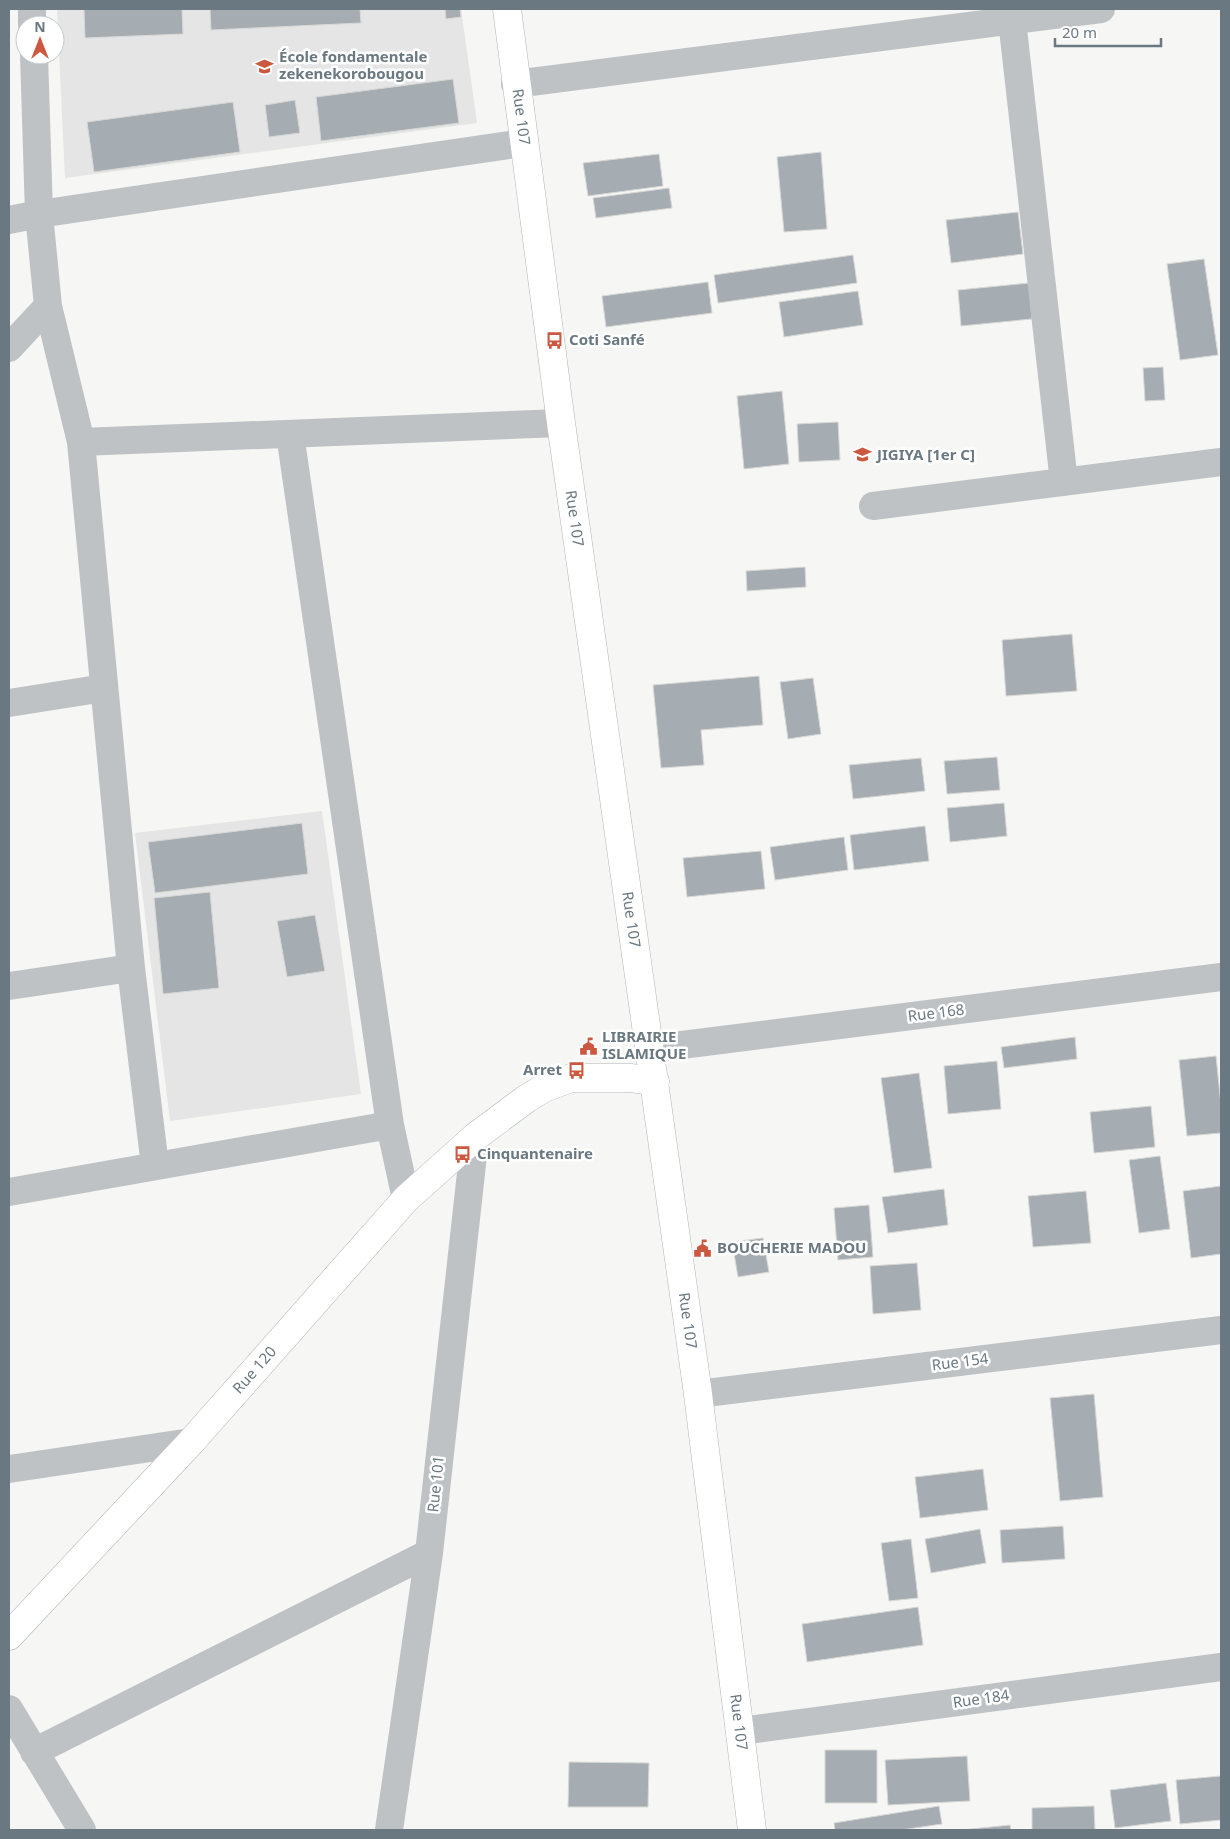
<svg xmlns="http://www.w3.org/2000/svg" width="1230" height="1839" viewBox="0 0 1230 1839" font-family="'Noto Sans',sans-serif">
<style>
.built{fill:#e4e5e4}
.building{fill:#a6adb2;stroke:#d8d8d6}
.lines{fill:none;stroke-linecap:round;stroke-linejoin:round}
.secondary-casing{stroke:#b1b6b9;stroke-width:29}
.street{stroke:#bec2c5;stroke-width:28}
.secondary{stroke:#fff;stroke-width:28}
.labels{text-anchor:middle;stroke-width:5;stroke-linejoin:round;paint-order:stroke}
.poi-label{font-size:15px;font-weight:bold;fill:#6a7881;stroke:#fff;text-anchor:start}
.street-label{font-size:15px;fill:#6a7881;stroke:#fff}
</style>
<rect width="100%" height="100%" fill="#f6f6f4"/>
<path class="built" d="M 57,9 L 461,9 L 477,123 L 65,178 Z
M 322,811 L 361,1094 L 170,1121 L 135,833 Z"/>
<path class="building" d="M 84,9 L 182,9 L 183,34 L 85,38 Z
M 210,9 L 360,9 L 361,23 L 211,30 Z
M 445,9 L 460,9 L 461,17 L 446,19 Z
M 453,79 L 459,123 L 321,141 L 316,97 Z
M 295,100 L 300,133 L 269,137 L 265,105 Z
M 233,102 L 240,152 L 94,172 L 87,122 Z
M 821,152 L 827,229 L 784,232 L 777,157 Z
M 659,154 L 663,186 L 588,196 L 583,163 Z
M 669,188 L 672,208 L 596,218 L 593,198 Z
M 1018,212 L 1023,254 L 951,263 L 946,220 Z
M 853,255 L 857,283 L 718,303 L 714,275 Z
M 1204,259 L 1218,355 L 1180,360 L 1167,264 Z
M 708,282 L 712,313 L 606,327 L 602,296 Z
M 1029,283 L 1032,319 L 961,326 L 958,290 Z
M 858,291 L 863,325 L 784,337 L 779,302 Z
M 1163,367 L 1165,400 L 1145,401 L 1143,368 Z
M 782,391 L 789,464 L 744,469 L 737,396 Z
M 838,422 L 840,460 L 799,462 L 797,424 Z
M 805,567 L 806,587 L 747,591 L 746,571 Z
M 1072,634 L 1077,691 L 1006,696 L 1002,640 Z
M 759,676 L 763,725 L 701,730 L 704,765 L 661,768 L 653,685 Z
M 813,678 L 821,734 L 788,739 L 780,682 Z
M 997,757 L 1000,790 L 947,794 L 944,761 Z
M 921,758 L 925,791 L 853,799 L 849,765 Z
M 1004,803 L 1007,836 L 950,842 L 947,808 Z
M 302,823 L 308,874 L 155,893 L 148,842 Z
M 925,826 L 929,861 L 854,870 L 850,835 Z
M 844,837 L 848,870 L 775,880 L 770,847 Z
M 761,851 L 765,889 L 687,897 L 683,858 Z
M 210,892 L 219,988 L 163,994 L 154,898 Z
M 315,915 L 325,971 L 287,977 L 277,921 Z
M 1075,1037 L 1077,1059 L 1004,1068 L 1001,1047 Z
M 1216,1056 L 1221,1105 L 1221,1133 L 1187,1136 L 1179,1060 Z
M 997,1061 L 1001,1109 L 948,1114 L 944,1066 Z
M 919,1073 L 932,1168 L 894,1173 L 881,1078 Z
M 1151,1106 L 1155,1147 L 1094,1153 L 1090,1112 Z
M 1160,1156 L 1170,1229 L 1139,1233 L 1129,1160 Z
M 1221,1186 L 1221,1254 L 1191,1258 L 1183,1191 Z
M 944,1189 L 948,1225 L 888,1233 L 882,1197 Z
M 1086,1191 L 1091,1243 L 1033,1247 L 1028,1196 Z
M 869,1205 L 873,1257 L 838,1260 L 834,1208 Z
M 763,1238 L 769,1272 L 738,1277 L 732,1242 Z
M 917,1263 L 921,1310 L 873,1314 L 870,1266 Z
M 1094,1394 L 1103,1497 L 1060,1501 L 1050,1398 Z
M 983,1469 L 988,1510 L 920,1518 L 915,1477 Z
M 1063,1526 L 1065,1559 L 1002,1563 L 1000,1530 Z
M 980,1529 L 986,1563 L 931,1573 L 925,1539 Z
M 911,1539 L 918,1598 L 889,1601 L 881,1543 Z
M 918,1607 L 923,1645 L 807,1662 L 802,1624 Z
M 825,1750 L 877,1750 L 877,1803 L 825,1803 Z
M 967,1756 L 970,1801 L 888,1805 L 885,1760 Z
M 569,1762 L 649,1763 L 648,1807 L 568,1807 Z
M 1221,1776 L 1221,1820 L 1180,1824 L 1176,1780 Z
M 1166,1783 L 1171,1821 L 1115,1828 L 1110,1790 Z
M 939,1806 L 942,1824 L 901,1830 L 835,1830 L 834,1823 Z
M 1094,1806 L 1095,1830 L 1032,1830 L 1032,1808 Z
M 1010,1825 L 1011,1830 L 961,1830 Z"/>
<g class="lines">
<defs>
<g id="secondary">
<path id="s1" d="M 507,9 L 561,423 L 698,1394 L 752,1830"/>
<path id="s2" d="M 9,1636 L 191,1442 L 406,1199 L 475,1137 L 526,1099 L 544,1088 L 571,1078 L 630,1078 L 655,1081"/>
</g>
</defs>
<use href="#secondary" class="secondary-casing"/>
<path class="street" d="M 32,9 L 32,25
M 1012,20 L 1064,482
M 34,55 L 39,214 L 48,306 L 81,442 L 131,968 L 155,1166
M 515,84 L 1101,9
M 9,220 L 39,214 L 523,143
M 9,348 L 48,306
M 290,434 L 390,1125 L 406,1199
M 81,442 L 561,423
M 873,506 L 1221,462
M 9,703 L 104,688
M 9,986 L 131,968
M 650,1049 L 1221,977
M 9,1192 L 390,1125
M 698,1394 L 1221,1330
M 9,1469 L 191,1442
M 9,1709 L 82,1830
M 741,1731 L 1221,1667
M 34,1752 L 429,1553
M 389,1830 L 429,1553 L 475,1137"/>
<use href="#secondary" class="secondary"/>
</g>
<defs>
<symbol id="school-bare" viewBox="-9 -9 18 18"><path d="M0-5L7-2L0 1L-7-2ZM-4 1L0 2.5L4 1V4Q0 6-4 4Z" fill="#cc593f" stroke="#fff" stroke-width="2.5" paint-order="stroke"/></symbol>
<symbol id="bus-bare" viewBox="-9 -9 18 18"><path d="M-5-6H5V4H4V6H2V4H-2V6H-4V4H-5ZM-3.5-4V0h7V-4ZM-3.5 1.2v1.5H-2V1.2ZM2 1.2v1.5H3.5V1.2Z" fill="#cc593f" stroke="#fff" stroke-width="2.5" paint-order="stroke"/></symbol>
<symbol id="civic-bare" viewBox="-9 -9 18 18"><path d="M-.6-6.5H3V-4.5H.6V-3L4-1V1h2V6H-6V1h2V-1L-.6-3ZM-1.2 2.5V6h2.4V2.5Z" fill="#cc593f" stroke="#fff" stroke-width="2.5" paint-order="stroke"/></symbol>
</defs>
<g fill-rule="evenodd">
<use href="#school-bare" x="252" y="54" width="25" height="25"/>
<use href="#bus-bare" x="542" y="328" width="25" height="25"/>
<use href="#school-bare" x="850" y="442" width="25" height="25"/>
<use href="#civic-bare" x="576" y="1034" width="25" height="25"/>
<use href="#bus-bare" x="564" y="1058" width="25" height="25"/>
<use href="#bus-bare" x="450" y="1142" width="25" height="25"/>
<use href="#civic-bare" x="690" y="1236" width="25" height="25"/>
</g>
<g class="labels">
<g class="poi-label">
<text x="279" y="62">École fondamentale<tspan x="279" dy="17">zekenekorobougou</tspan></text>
<text x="569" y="345">Coti Sanfé</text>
<text x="877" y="460">JIGIYA [1er C]</text>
<text x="602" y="1042">LIBRAIRIE<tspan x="602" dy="17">ISLAMIQUE</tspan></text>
<text x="562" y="1075" text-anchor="end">Arret</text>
<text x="477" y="1159">Cinquantenaire</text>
<text x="717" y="1253">BOUCHERIE MADOU</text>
</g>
<g class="street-label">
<text dy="5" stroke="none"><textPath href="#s1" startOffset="109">Rue 107</textPath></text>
<text dy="5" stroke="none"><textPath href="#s1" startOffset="514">Rue 107</textPath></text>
<text dy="5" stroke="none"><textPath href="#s1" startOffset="919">Rue 107</textPath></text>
<text transform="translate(936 1013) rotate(-7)" y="5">Rue 168</text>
<text dy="5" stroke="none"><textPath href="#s1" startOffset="1324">Rue 107</textPath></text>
<text transform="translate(960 1362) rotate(-7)" y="5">Rue 154</text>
<text dy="5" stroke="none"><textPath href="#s2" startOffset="362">Rue 120</textPath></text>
<text transform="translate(436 1484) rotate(-84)" y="5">Rue 101</text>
<text transform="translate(981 1699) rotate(-8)" y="5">Rue 184</text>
<text dy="5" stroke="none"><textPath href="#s1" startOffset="1729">Rue 107</textPath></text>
</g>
</g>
<rect width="1230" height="1839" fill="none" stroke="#6a7881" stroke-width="20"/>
<g transform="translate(40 40)"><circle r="24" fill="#ffffff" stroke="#c3c9cd"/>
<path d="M0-4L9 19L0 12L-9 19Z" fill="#cc593f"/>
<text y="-8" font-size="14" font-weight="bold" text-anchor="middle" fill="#6a7881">N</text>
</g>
<path d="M1055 38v8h106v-8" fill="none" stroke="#6a7881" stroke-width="2.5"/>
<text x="1062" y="38" font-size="15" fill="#6a7881" stroke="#ffffff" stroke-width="4" paint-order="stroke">20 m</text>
</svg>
